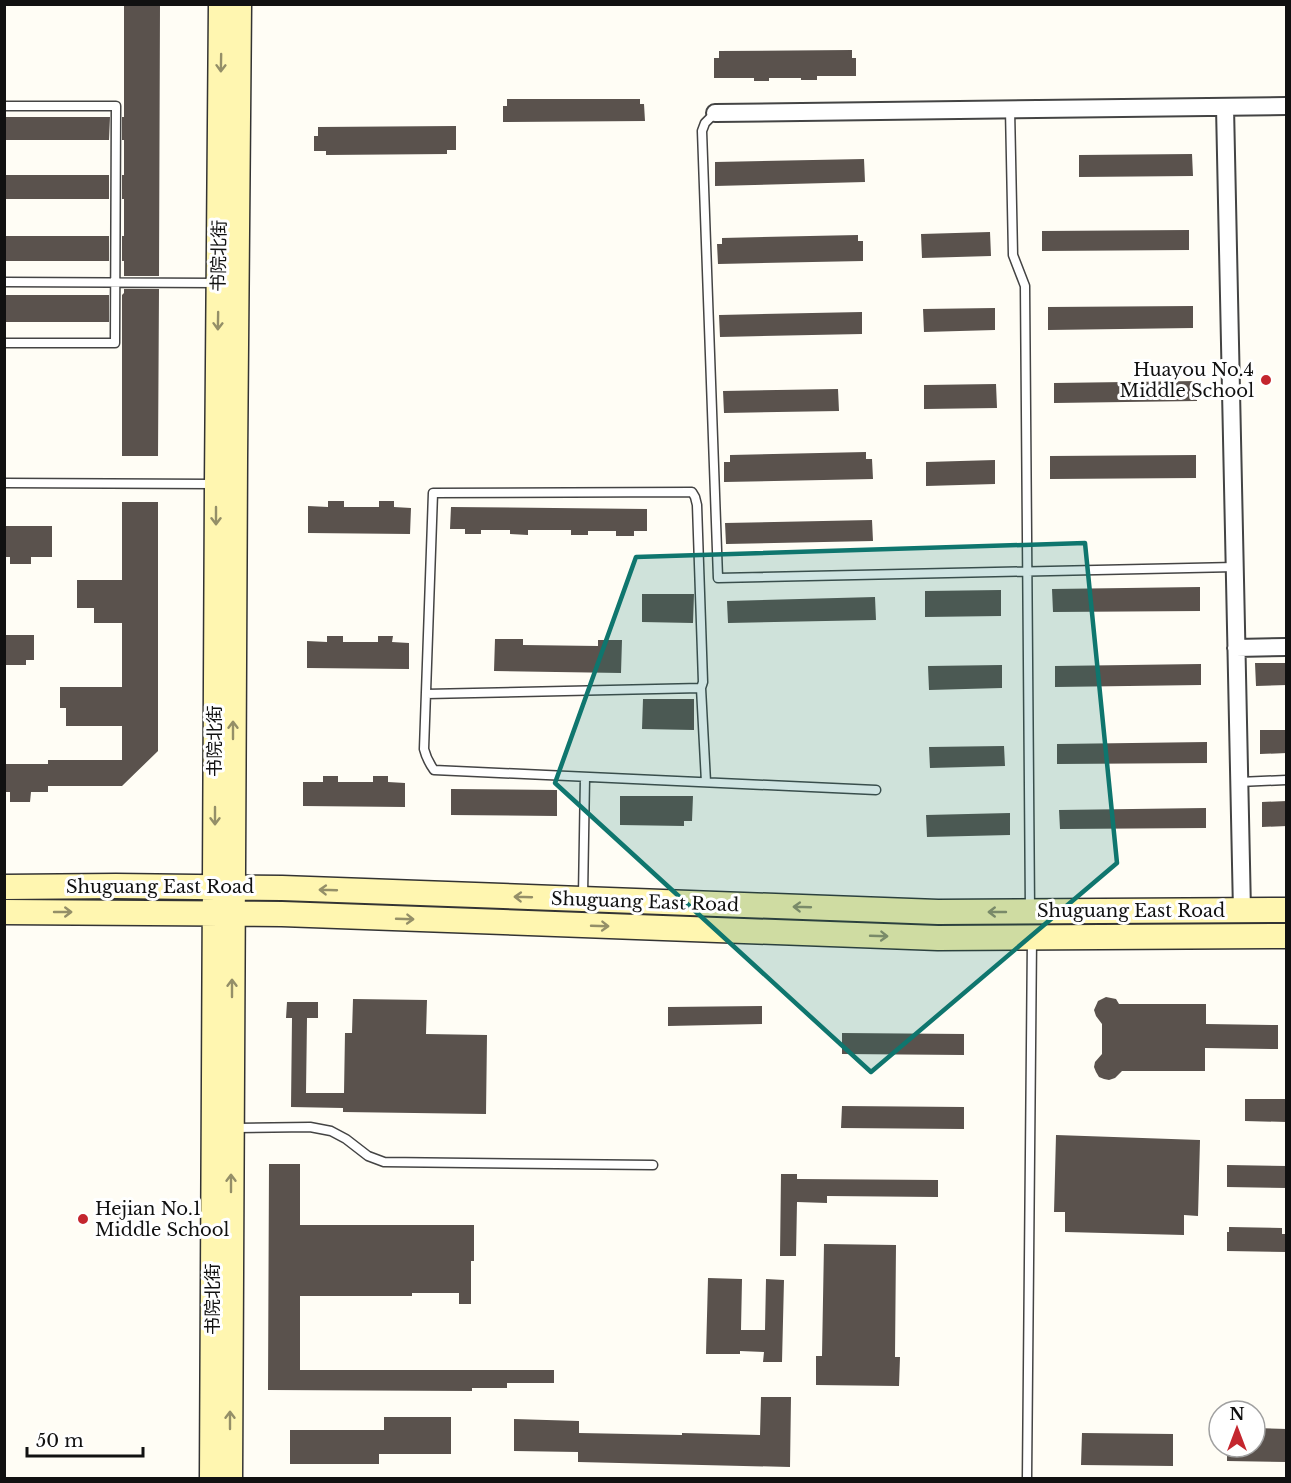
<svg xmlns="http://www.w3.org/2000/svg" width="1291" height="1483" viewBox="0 0 1291 1483" font-family="'Libre Baskerville','Noto Sans SC',serif">
<style>
.building{fill:#5a524d}
.lines{fill:none;stroke-linecap:round;stroke-linejoin:round}
.lane-casing{stroke:#444;stroke-width:11}
.street-casing{stroke:#444;stroke-width:20}
.secondary-casing{stroke:#333;stroke-width:27}
.lane{stroke:#fff;stroke-width:8}
.street{stroke:#fff;stroke-width:16}
.secondary{stroke:#fff6b0;stroke-width:24}
.oneway{stroke:#948f68}
.marked{fill:#0f766e;fill-opacity:0.2;stroke:#0f766e;stroke-width:4.5;stroke-linejoin:round}
.poi-dot{fill:#c4262e;stroke:#fff;stroke-width:2}
.labels{text-anchor:middle;stroke-width:6;stroke-linejoin:round;paint-order:stroke}
.street-label{font-size:18px;fill:#111;stroke:#fff}
.poi-label{font-size:18px;fill:#111;stroke:#fff;text-anchor:end}
</style>
<rect width="100%" height="100%" fill="#fffdf5"/>
<path class="building" d="M 124,4 L 160,4 L 159,276 L 124,276 L 124,261 L 122,261 L 122,236 L 124,236 L 124,199 L 122,199 L 122,175 L 124,175 L 124,140 L 122,140 L 122,117 L 124,117 Z
M 852,50 L 852,58 L 856,58 L 856,76 L 817,76 L 817,80 L 801,80 L 801,78 L 769,78 L 769,81 L 754,81 L 754,78 L 714,78 L 714,58 L 719,58 L 719,51 Z
M 507,99 L 640,99 L 640,104 L 644,104 L 645,121 L 503,122 L 503,106 L 507,106 Z
M 4,117 L 110,117 L 109,140 L 4,140 Z
M 456,126 L 456,150 L 447,150 L 447,154 L 326,155 L 326,151 L 314,151 L 314,136 L 318,136 L 318,127 Z
M 1192,154 L 1193,176 L 1079,177 L 1079,155 Z
M 864,159 L 865,182 L 715,186 L 715,162 Z
M 4,175 L 109,175 L 109,199 L 4,199 Z
M 1189,230 L 1189,250 L 1042,251 L 1042,231 Z
M 990,232 L 991,256 L 922,258 L 921,234 Z
M 858,235 L 858,241 L 863,241 L 863,261 L 718,264 L 717,244 L 722,244 L 722,238 Z
M 4,236 L 109,236 L 109,261 L 4,261 Z
M 124,289 L 159,289 L 158,456 L 122,456 L 122,295 L 124,293 Z
M 4,295 L 109,295 L 109,322 L 4,322 Z
M 1193,306 L 1193,328 L 1048,330 L 1048,307 Z
M 995,308 L 995,330 L 924,332 L 923,309 Z
M 862,312 L 862,334 L 720,337 L 719,315 Z
M 1197,381 L 1197,401 L 1054,403 L 1054,383 Z
M 996,384 L 997,408 L 924,409 L 924,385 Z
M 838,389 L 839,411 L 724,413 L 723,391 Z
M 866,452 L 866,459 L 872,459 L 873,479 L 724,482 L 724,462 L 730,462 L 730,455 Z
M 1196,455 L 1196,478 L 1050,479 L 1050,456 Z
M 995,460 L 995,484 L 926,486 L 926,462 Z
M 328,501 L 344,501 L 344,507 L 379,507 L 379,501 L 394,501 L 394,507 L 411,508 L 410,534 L 308,533 L 308,506 L 328,507 Z
M 122,502 L 158,502 L 158,751 L 122,786 L 48,786 L 48,792 L 31,792 L 30,802 L 10,802 L 10,792 L 4,792 L 4,764 L 48,764 L 48,760 L 122,760 L 122,726 L 66,726 L 66,708 L 60,708 L 60,687 L 122,687 L 122,623 L 94,623 L 94,608 L 77,608 L 77,580 L 122,580 Z
M 451,507 L 647,509 L 647,531 L 634,531 L 634,536 L 616,536 L 616,531 L 588,531 L 588,535 L 571,535 L 571,530 L 528,530 L 528,535 L 510,534 L 510,530 L 481,530 L 481,534 L 465,534 L 465,529 L 450,529 Z
M 872,520 L 873,541 L 726,544 L 725,523 Z
M 4,526 L 52,526 L 52,557 L 31,557 L 31,564 L 10,564 L 10,557 L 4,557 Z
M 1200,587 L 1200,611 L 1053,612 L 1052,589 Z
M 1001,590 L 1001,616 L 925,617 L 925,591 Z
M 642,594 L 694,594 L 693,623 L 642,622 Z
M 875,597 L 876,620 L 728,623 L 727,601 Z
M 4,635 L 34,635 L 34,660 L 26,660 L 26,665 L 4,665 Z
M 327,636 L 343,636 L 343,642 L 378,642 L 378,636 L 393,636 L 392,642 L 409,643 L 409,669 L 307,668 L 307,641 L 327,642 Z
M 495,639 L 523,639 L 523,645 L 598,646 L 598,640 L 622,640 L 621,673 L 494,671 Z
M 1255,663 L 1287,663 L 1287,685 L 1256,686 Z
M 1201,664 L 1201,685 L 1055,687 L 1055,666 Z
M 1002,665 L 1002,688 L 929,690 L 928,666 Z
M 643,699 L 694,699 L 694,730 L 642,729 Z
M 1260,730 L 1287,730 L 1287,753 L 1260,754 Z
M 1207,742 L 1207,763 L 1057,764 L 1057,744 Z
M 1004,746 L 1005,766 L 930,768 L 929,747 Z
M 323,776 L 338,776 L 338,782 L 373,782 L 373,776 L 388,776 L 388,782 L 405,783 L 405,807 L 303,806 L 303,782 L 323,782 Z
M 451,789 L 557,790 L 557,816 L 451,815 Z
M 620,796 L 693,796 L 692,821 L 684,821 L 684,826 L 620,825 Z
M 1287,801 L 1287,826 L 1262,827 L 1262,802 Z
M 1206,808 L 1206,828 L 1060,829 L 1059,810 Z
M 1010,813 L 1010,835 L 927,837 L 926,815 Z
M 1106,997 L 1116,999 L 1119,1004 L 1206,1004 L 1206,1024 L 1278,1025 L 1278,1049 L 1205,1048 L 1205,1071 L 1122,1071 L 1115,1078 L 1109,1080 L 1104,1079 L 1099,1077 L 1096,1072 L 1094,1067 L 1095,1062 L 1102,1054 L 1102,1024 L 1096,1016 L 1094,1010 L 1098,1001 Z
M 353,999 L 427,1000 L 426,1034 L 487,1035 L 486,1114 L 343,1112 L 343,1108 L 291,1107 L 292,1018 L 286,1018 L 287,1002 L 318,1002 L 318,1018 L 307,1018 L 306,1093 L 344,1093 L 345,1033 L 352,1033 Z
M 762,1006 L 762,1024 L 668,1026 L 668,1007 Z
M 842,1033 L 964,1034 L 964,1055 L 842,1054 Z
M 1245,1099 L 1287,1099 L 1287,1122 L 1245,1121 Z
M 842,1106 L 964,1107 L 964,1129 L 841,1128 Z
M 1056,1135 L 1200,1140 L 1198,1216 L 1184,1215 L 1184,1235 L 1065,1232 L 1065,1212 L 1054,1212 Z
M 269,1164 L 300,1164 L 300,1225 L 474,1225 L 474,1261 L 471,1261 L 471,1304 L 459,1304 L 459,1293 L 412,1293 L 412,1296 L 300,1296 L 300,1370 L 554,1370 L 554,1383 L 507,1383 L 507,1388 L 472,1388 L 472,1391 L 268,1390 Z
M 1227,1165 L 1287,1166 L 1287,1188 L 1227,1187 Z
M 781,1174 L 797,1174 L 797,1179 L 938,1180 L 938,1197 L 827,1196 L 827,1203 L 797,1202 L 796,1256 L 780,1256 Z
M 1229,1227 L 1282,1228 L 1282,1234 L 1287,1234 L 1287,1252 L 1227,1251 L 1227,1232 L 1229,1232 Z
M 824,1244 L 896,1245 L 895,1357 L 900,1357 L 899,1386 L 816,1385 L 816,1356 L 822,1356 Z
M 708,1278 L 742,1279 L 741,1330 L 765,1330 L 766,1279 L 784,1280 L 782,1362 L 763,1362 L 764,1352 L 740,1351 L 740,1354 L 706,1354 Z
M 761,1397 L 791,1397 L 790,1467 L 578,1462 L 578,1452 L 514,1451 L 514,1419 L 579,1421 L 579,1433 L 682,1435 L 682,1433 L 760,1435 Z
M 384,1417 L 451,1417 L 451,1454 L 379,1454 L 379,1464 L 290,1464 L 290,1430 L 384,1430 Z
M 1255,1428 L 1287,1429 L 1287,1462 L 1227,1461 L 1227,1447 L 1255,1447 Z
M 1082,1433 L 1173,1434 L 1173,1466 L 1081,1465 Z"/>
<g class="lines">
<defs>
<path id="lane" d="M 4,106 L 116,106 L 115,343 L 4,343
M 1010,109 L 1013,255 L 1025,286 L 1030,911
M 715,113 L 705,123 L 702,131 L 718,578 L 1235,567
M 4,282 L 217,283
M 4,483 L 214,484
M 701,688 L 706,782
M 426,694 L 701,688 L 703,682 L 697,505 L 695,497 L 692,492 L 433,493 L 424,749 C 426,757 429,763 434,770 L 876,790
M 1239,782 L 1286,780
M 583,896 L 585,777
M 235,1128 L 310,1127 L 331,1131 L 346,1139 L 368,1156 L 384,1162 L 653,1165
M 1027,1478 L 1032,938"/>
<path id="street" d="M 1225,107 L 1242,911
M 715,113 L 1286,106
M 1236,648 L 1286,647"/>
<path id="secondary" d="M 4,887 L 116,886 L 282,888 L 938,912 L 1286,910
M 4,912 L 282,914 L 938,938 L 1286,936
M 212,1478 L 217,484 L 221,4
M 230,1478 L 235,459 L 239,4"/>
</defs>
<use href="#lane" class="lane-casing"/>
<use href="#street" class="street-casing"/>
<use href="#secondary" class="secondary-casing"/>
<use href="#lane" class="lane"/>
<use href="#street" class="street"/>
<use href="#secondary" class="secondary"/>
</g>
<defs><path id="oneway-shaft" d="M-6 0H5M1.5-3L5.5 0L1.5 3" fill="none" stroke-width="1.6" stroke-linecap="round" stroke-linejoin="round" transform="scale(1.5)"/></defs>
<g class="oneway">
<use href="#oneway-shaft" transform="translate(221 63) rotate(91)"/>
<use href="#oneway-shaft" transform="translate(218 321) rotate(91)"/>
<use href="#oneway-shaft" transform="translate(216 516) rotate(90)"/>
<use href="#oneway-shaft" transform="translate(233 730) rotate(-90)"/>
<use href="#oneway-shaft" transform="translate(215 816) rotate(90)"/>
<use href="#oneway-shaft" transform="translate(328 890) rotate(-178)"/>
<use href="#oneway-shaft" transform="translate(523 897) rotate(-178)"/>
<use href="#oneway-shaft" transform="translate(802 907) rotate(-178)"/>
<use href="#oneway-shaft" transform="translate(63 912)"/>
<use href="#oneway-shaft" transform="translate(997 912) rotate(180)"/>
<use href="#oneway-shaft" transform="translate(405 919) rotate(2)"/>
<use href="#oneway-shaft" transform="translate(600 926) rotate(2)"/>
<use href="#oneway-shaft" transform="translate(879 936) rotate(2)"/>
<use href="#oneway-shaft" transform="translate(232 988) rotate(-90)"/>
<use href="#oneway-shaft" transform="translate(231 1183) rotate(-90)"/>
<use href="#oneway-shaft" transform="translate(230 1420) rotate(-90)"/>
</g>
<path class="marked" d="M 1085,543 L 1117,863 L 871,1072 L 555,783 L 636,557 Z"/>
<g class="poi-dot">
<circle cx="1266" cy="380" r="6"/>
<circle cx="83" cy="1219" r="6"/>
</g>
<g class="labels">
<g class="street-label">
<text transform="translate(219 256) rotate(-89)" y="6">书院北街</text>
<text transform="translate(215 741) rotate(-90)" y="6">书院北街</text>
<text x="160" y="893">Shuguang East Road</text>
<text transform="translate(645 902) rotate(2)" y="6">Shuguang East Road</text>
<text x="1131" y="917">Shuguang East Road</text>
<text transform="translate(213 1299) rotate(-90)" y="6">书院北街</text>
</g>
<g class="poi-label">
<text x="1254" y="376">Huayou No.4<tspan x="1254" dy="21">Middle School</tspan></text>
<text x="95" y="1215" text-anchor="start">Hejian No.1<tspan x="95" dy="21">Middle School</tspan></text>
</g>
</g>
<rect width="1291" height="1483" fill="none" stroke="#111111" stroke-width="12"/>
<g transform="translate(1237 1429)"><circle r="28" fill="#ffffff" stroke="#a0a0a0" stroke-width="1.5"/>
<path d="M0-4.5L10 22L0 15L-10 22Z" fill="#c4262e"/>
<text y="-9" font-size="16" font-weight="bold" text-anchor="middle" fill="#111111">N</text>
</g>
<path d="M27 1447v9h116v-9" fill="none" stroke="#111111" stroke-width="3"/>
<text x="36" y="1447" font-size="18" fill="#111111" stroke="#ffffff" stroke-width="4.5" paint-order="stroke">50 m</text>
</svg>
